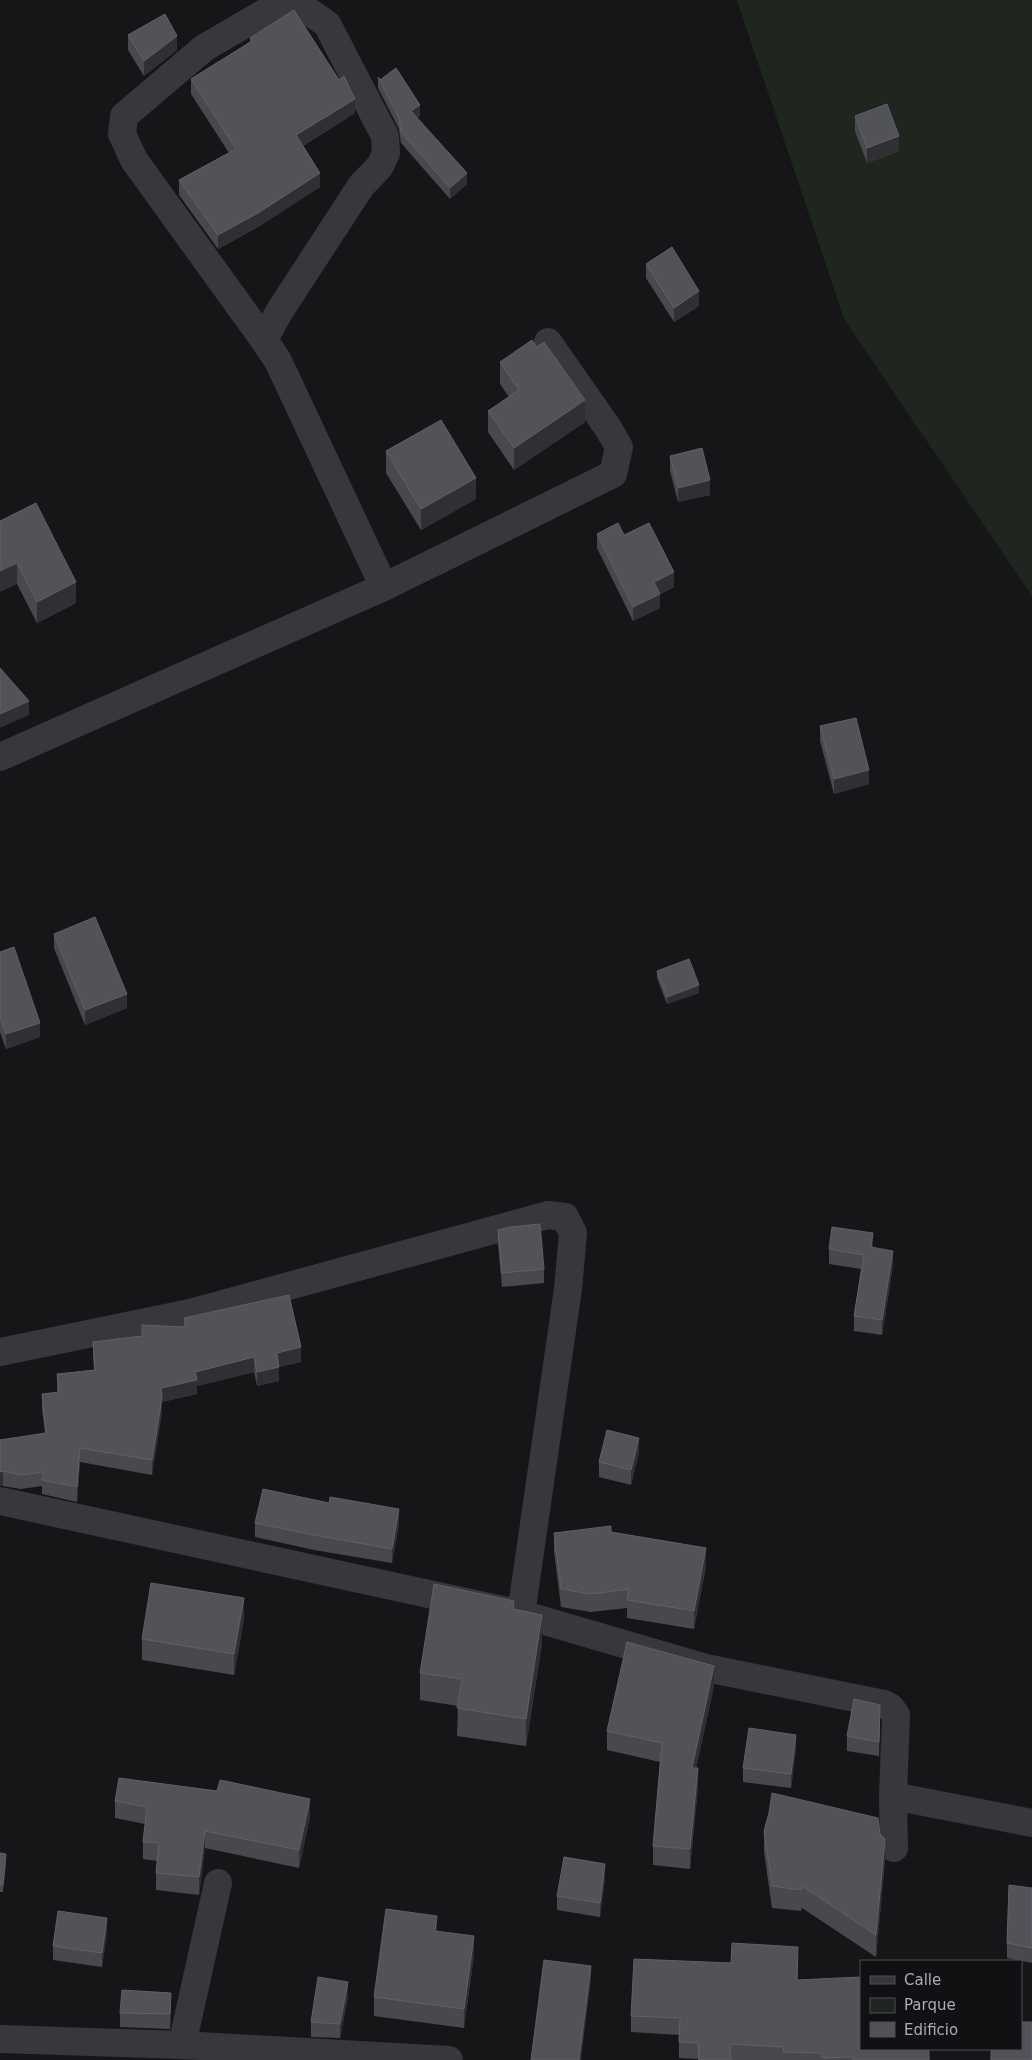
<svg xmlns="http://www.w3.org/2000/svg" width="1032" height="2060" viewBox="0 0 1032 2060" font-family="'DejaVu Sans',sans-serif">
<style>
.green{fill:#1e261f}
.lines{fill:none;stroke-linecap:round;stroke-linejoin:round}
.street{stroke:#37383d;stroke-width:28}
.wall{fill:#47494d}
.shaded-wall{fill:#2f3033}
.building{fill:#525359;stroke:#5f6168}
</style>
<rect width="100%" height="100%" fill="#161618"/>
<path class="green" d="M 737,0 L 1032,0 L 1032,596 L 844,319 Z"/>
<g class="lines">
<path class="street" d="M 264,340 L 134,160 L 122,134 L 124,116 L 204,48 L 264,13 L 299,5 L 327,24 L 385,136 L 386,153 L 380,166 L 361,186 L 279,312 L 264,340 L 278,361 L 384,587
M 0,757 L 384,587 L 613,474 L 619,447 L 608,428 L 548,342
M 0,1352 L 190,1313 L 548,1215 L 565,1217 L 573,1233 L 568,1289 L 521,1614
M 0,1501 L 521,1614 L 706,1668 L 884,1704 L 891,1708 L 896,1715 L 893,1796 L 894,1848
M 893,1796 L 1032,1823
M 0,2039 L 182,2045 L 449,2060
M 182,2045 L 218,1883"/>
</g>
<path class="wall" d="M 128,35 L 177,50 L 144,76 L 128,50 Z
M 250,38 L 355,113 L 303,146 L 320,187 L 258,227 L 218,249 L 179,195 L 179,180 L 229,153 L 191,94 L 191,79 L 250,42 Z
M 378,77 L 380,80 L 420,116 L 417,118 L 467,184 L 450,199 L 401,143 L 399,129 L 378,88 Z
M 855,116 L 899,151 L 867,163 L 855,131 Z
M 646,264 L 699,306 L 674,322 L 646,278 Z
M 500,362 L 585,422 L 514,470 L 488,432 L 488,411 L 509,397 L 500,384 Z
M 386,451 L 476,499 L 421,530 L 386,473 Z
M 670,456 L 710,495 L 678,502 L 670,471 Z
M 0,521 L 76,603 L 37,623 L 17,584 Z
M 597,534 L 624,535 L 674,587 L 660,594 L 660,608 L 633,621 L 597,548 Z
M 820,726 L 869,784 L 834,794 L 820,741 Z
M 54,934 L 127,1008 L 85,1025 L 54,948 Z
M 0,952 L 40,1037 L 6,1049 L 0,1032 Z
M 657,971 L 699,993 L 667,1004 L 657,978 Z
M 498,1230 L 544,1269 L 544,1283 L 502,1287 L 498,1245 Z
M 873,1248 L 893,1266 L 882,1335 L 854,1331 L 854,1316 L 861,1269 L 829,1264 L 829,1249 Z
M 184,1318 L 301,1362 L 279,1367 L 279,1381 L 257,1386 L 254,1372 L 197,1386 L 197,1394 L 162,1402 L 162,1412 L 152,1475 L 80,1462 L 77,1502 L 42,1494 L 42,1486 L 21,1489 L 3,1486 L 0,1440 L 45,1433 L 42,1409 L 42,1394 L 57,1393 L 57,1374 L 94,1370 L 93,1356 L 93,1342 L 142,1336 L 184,1327 Z
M 639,1452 L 631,1485 L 599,1477 L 599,1462 Z
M 255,1523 L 399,1524 L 392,1563 L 314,1550 L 255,1537 Z
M 611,1532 L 706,1566 L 694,1629 L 627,1618 L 627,1608 L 591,1612 L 561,1607 L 554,1551 L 554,1533 Z
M 514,1609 L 542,1643 L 526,1746 L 457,1736 L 458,1706 L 420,1700 L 420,1673 Z
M 244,1619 L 234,1675 L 142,1660 L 142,1639 Z
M 714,1686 L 696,1768 L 698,1788 L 690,1869 L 653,1865 L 653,1846 L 660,1762 L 607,1750 L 607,1731 Z
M 880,1720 L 879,1756 L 847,1751 L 847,1736 Z
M 796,1749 L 791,1788 L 743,1782 L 743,1768 Z
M 115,1801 L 310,1816 L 299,1868 L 205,1848 L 199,1895 L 156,1890 L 156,1873 L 157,1861 L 143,1859 L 143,1842 L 145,1824 L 115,1818 Z
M 764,1831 L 880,1834 L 885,1861 L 876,1957 L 802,1908 L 801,1911 L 772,1908 L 764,1852 Z
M 0,1853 L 6,1861 L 3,1892 L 0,1892 Z
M 605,1879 L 600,1917 L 557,1910 L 557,1896 Z
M 1032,1888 L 1032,1963 L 1007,1958 L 1007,1943 Z
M 437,1931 L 474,1955 L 464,2028 L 374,2016 L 374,1997 Z
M 107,1932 L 102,1967 L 53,1960 L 53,1946 Z
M 731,1963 L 798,1963 L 797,1980 L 861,2049 L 929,2060 L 698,2060 L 698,2059 L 679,2058 L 679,2035 L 631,2032 L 631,2016 Z
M 348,1996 L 340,2038 L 311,2037 L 311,2022 Z
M 171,2007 L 170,2029 L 120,2027 L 120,2013 Z"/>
<path class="shaded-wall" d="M 177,36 L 177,50 L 144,76 L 144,61 Z
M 355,99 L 355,113 L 296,150 L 296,135 Z
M 420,105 L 420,116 L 411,122 L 411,111 Z
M 899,136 L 899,151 L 867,163 L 867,148 Z
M 320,173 L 320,187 L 258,227 L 218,249 L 218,235 Z
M 467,173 L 467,184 L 450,199 L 450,188 Z
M 699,291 L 699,306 L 674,322 L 674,308 Z
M 585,400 L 585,422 L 514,470 L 514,448 Z
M 476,478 L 476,499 L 421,530 L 421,509 Z
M 710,480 L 710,495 L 678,502 L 678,488 Z
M 17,563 L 17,584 L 0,592 L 0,571 Z
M 674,572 L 674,587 L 660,594 L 660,608 L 633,621 L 633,607 L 654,582 Z
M 76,582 L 76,603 L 37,623 L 37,602 Z
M 29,701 L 29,715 L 0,728 L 0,714 Z
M 869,770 L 869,784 L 834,794 L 834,779 Z
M 699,985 L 699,993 L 667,1004 L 667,997 Z
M 127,994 L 127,1008 L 85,1025 L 85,1010 Z
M 40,1023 L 40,1037 L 6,1049 L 6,1034 Z
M 873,1233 L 873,1248 L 871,1247 Z
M 893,1251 L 893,1266 L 882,1335 L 882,1320 Z
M 301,1347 L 301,1362 L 279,1367 L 279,1381 L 257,1386 L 257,1372 L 277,1353 Z
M 254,1357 L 254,1372 L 197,1386 L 197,1394 L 162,1402 L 162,1412 L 152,1475 L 152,1460 L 161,1388 L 195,1372 Z
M 639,1438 L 639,1452 L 631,1485 L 631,1470 Z
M 80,1448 L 80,1462 L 77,1502 L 77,1487 Z
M 3,1471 L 3,1486 L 0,1486 L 0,1472 Z
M 399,1509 L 399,1524 L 392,1563 L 392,1549 Z
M 706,1548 L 706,1566 L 694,1629 L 694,1611 Z
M 244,1598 L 244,1619 L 234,1675 L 234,1654 Z
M 542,1615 L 542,1643 L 526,1746 L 526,1719 Z
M 714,1666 L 714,1686 L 692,1787 L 692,1768 Z
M 796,1735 L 796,1749 L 791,1788 L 791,1774 Z
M 698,1768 L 698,1788 L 690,1869 L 690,1849 Z
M 310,1799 L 310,1816 L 299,1868 L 299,1850 Z
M 205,1831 L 205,1848 L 199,1895 L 199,1877 Z
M 885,1839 L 885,1861 L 876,1957 L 876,1935 Z
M 6,1854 L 6,1861 L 3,1892 L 3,1885 Z
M 605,1864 L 605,1879 L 600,1917 L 600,1903 Z
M 437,1916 L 437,1935 L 435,1931 Z
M 107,1918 L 107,1932 L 102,1967 L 102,1953 Z
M 474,1936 L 474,1955 L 464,2028 L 464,2009 Z
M 798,1947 L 798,1963 L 797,1997 L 797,1980 Z
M 591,1966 L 591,1980 L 581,2060 L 579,2060 Z
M 348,1982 L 348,1996 L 340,2038 L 340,2024 Z
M 171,1993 L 171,2007 L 170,2029 L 170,2014 Z"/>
<path class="building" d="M 294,10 L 339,80 L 344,76 L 355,99 L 296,135 L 320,173 L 258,213 L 218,235 L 179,180 L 236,149 L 191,79 L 252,41 L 250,38 Z
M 165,14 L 177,36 L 144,61 L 128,35 Z
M 396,68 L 420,105 L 411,111 L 467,173 L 450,188 L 401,132 L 399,118 L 378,77 L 380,80 Z
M 887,104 L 899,136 L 867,148 L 855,116 Z
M 672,247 L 699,291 L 674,308 L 646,264 Z
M 532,340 L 537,347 L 544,342 L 585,400 L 514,448 L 488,411 L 519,390 L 500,362 Z
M 441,420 L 476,478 L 421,509 L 386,451 Z
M 702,448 L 710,480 L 678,488 L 670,456 Z
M 36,503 L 76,582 L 37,602 L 17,563 L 0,571 L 0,521 Z
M 618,523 L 624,535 L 649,523 L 674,572 L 654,582 L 660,594 L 633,607 L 597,534 Z
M 0,668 L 29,701 L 0,714 Z
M 856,718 L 869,770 L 834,779 L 820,726 Z
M 95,917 L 127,994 L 85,1010 L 54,934 Z
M 14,947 L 40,1023 L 6,1034 L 0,1017 L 0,952 Z
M 689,959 L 699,985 L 667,997 L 657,971 Z
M 540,1224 L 544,1269 L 502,1273 L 498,1230 L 510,1227 Z
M 832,1227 L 873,1233 L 871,1247 L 893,1251 L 882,1320 L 854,1316 L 864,1255 L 829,1249 Z
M 289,1295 L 301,1347 L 277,1353 L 279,1367 L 257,1372 L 254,1357 L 195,1372 L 197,1380 L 161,1388 L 162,1398 L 152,1460 L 80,1448 L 77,1487 L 42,1480 L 43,1472 L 21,1475 L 3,1471 L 0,1472 L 0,1440 L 46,1433 L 42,1394 L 59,1392 L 57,1374 L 95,1370 L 93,1342 L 142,1336 L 142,1325 L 186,1327 L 184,1318 Z
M 607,1430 L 639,1438 L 631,1470 L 599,1462 Z
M 263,1489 L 329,1503 L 330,1497 L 399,1509 L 392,1549 L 314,1535 L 255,1523 Z
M 611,1526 L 611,1532 L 706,1548 L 694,1611 L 627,1600 L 629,1589 L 591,1594 L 561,1589 L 554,1533 Z
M 151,1583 L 244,1598 L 234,1654 L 142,1639 Z
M 434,1584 L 514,1601 L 513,1609 L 542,1615 L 526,1719 L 457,1708 L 462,1679 L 420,1673 Z
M 627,1642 L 714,1666 L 692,1768 L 698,1768 L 690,1849 L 653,1846 L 662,1743 L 607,1731 Z
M 854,1699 L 880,1705 L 879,1742 L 847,1736 Z
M 749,1728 L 796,1735 L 791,1774 L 743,1768 Z
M 119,1778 L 217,1791 L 220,1780 L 310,1799 L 299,1850 L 205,1831 L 199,1877 L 156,1873 L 159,1843 L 143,1842 L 147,1807 L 115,1801 Z
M 772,1793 L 878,1818 L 880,1834 L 885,1839 L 876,1935 L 802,1886 L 801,1890 L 772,1886 L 764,1831 L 769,1813 Z
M 0,1853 L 6,1854 L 3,1885 L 0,1885 Z
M 564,1857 L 605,1864 L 600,1903 L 557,1896 Z
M 1009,1885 L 1032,1888 L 1032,1948 L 1007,1943 Z
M 386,1909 L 437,1916 L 435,1931 L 474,1936 L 464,2009 L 374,1997 Z
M 58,1911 L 107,1918 L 102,1953 L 53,1946 Z
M 732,1943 L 798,1947 L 797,1980 L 861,1977 L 861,2049 L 929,2049 L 929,2060 L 853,2060 L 852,2057 L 822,2058 L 822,2053 L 783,2052 L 784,2047 L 730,2044 L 731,2060 L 699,2060 L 698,2043 L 679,2042 L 680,2018 L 631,2016 L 634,1959 L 731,1963 Z
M 544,1960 L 591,1966 L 579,2060 L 531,2060 Z
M 318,1977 L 348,1982 L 340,2024 L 311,2022 Z
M 122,1990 L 171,1993 L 170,2014 L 120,2013 Z
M 1021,2022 L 1032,2022 L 1032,2060 L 991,2060 L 991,2049 L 1021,2049 Z"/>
<rect x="860" y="1960" width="162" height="90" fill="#111113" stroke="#4d4f55"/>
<rect x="870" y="1976" width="25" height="8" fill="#37383d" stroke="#4d4f55"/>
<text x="904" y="1985" font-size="15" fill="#a8adb8">Calle</text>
<rect x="870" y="1998" width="25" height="15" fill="#1e261f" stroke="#4d4f55"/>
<text x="904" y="2010" font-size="15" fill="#a8adb8">Parque</text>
<rect x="870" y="2022" width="25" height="15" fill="#525359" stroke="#4d4f55"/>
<text x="904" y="2035" font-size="15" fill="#a8adb8">Edificio</text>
</svg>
